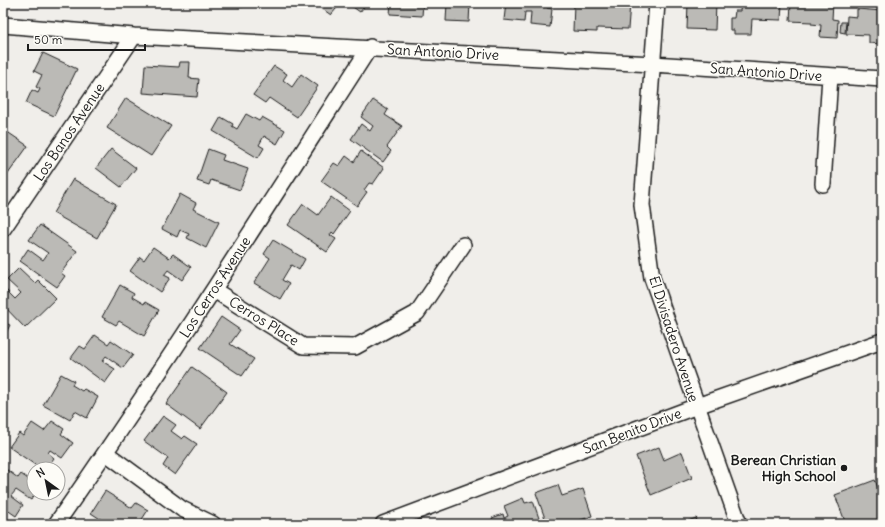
<svg xmlns="http://www.w3.org/2000/svg" width="885" height="527" viewBox="0 0 885 527" font-family="Delius,sans-serif">
<style>
.building{fill:#bbbab6;stroke:#1c1c1c}
.lines{fill:none;stroke-linecap:round;stroke-linejoin:round}
.minor-casing{stroke:#1c1c1c;stroke-width:18}
.minor{stroke:#fdfcf7;stroke-width:15}
.poi-dot{fill:#1c1c1c;stroke:#fdfcf7;stroke-width:1.5}
.labels{text-anchor:middle;stroke-width:3;stroke-linejoin:round;paint-order:stroke}
.street-label{font-size:14px;fill:#1c1c1c;stroke:#fdfcf7}
.poi-label{font-size:14px;font-weight:bold;fill:#1c1c1c;stroke:#fdfcf7;text-anchor:end}
</style>
<rect width="100%" height="100%" fill="#f0eeea"/>
<filter id="ink" filterUnits="userSpaceOnUse"><feTurbulence type="fractalNoise" baseFrequency=".025" numOctaves="2"/><feDisplacementMap in="SourceGraphic" scale="8" xChannelSelector="R" yChannelSelector="G"/><feConvolveMatrix kernelMatrix="1 2 1 2 8 2 1 2 1" color-interpolation-filters="sRGB"/></filter>
<g filter="url(#ink)">
<path class="building" d="M 229,3 L 244,3 L 243,7 L 229,6 Z
M 314,3 L 341,3 L 331,15 Z
M 347,3 L 367,3 L 360,12 Z
M 391,3 L 423,3 L 422,16 L 390,14 Z
M 447,3 L 470,3 L 469,22 L 446,21 Z
M 506,3 L 548,3 L 547,8 L 552,9 L 550,27 L 530,25 L 531,12 L 525,12 L 524,22 L 504,20 Z
M 574,3 L 630,3 L 628,29 L 597,28 L 597,32 L 573,31 Z
M 688,3 L 716,3 L 715,30 L 687,29 Z
M 741,3 L 782,3 L 781,20 L 752,19 L 751,34 L 734,34 L 734,30 L 730,30 L 730,18 L 734,18 L 735,11 L 740,11 Z
M 791,3 L 833,3 L 832,19 L 838,20 L 837,38 L 820,37 L 821,25 L 811,24 L 811,22 L 790,21 Z
M 857,9 L 882,11 L 882,44 L 869,43 L 869,35 L 846,34 L 847,16 L 857,17 Z
M 841,22 L 846,22 L 845,33 L 840,32 Z
M 43,53 L 77,69 L 54,116 L 26,103 L 32,90 L 38,93 L 40,89 L 36,87 L 42,75 L 34,71 Z
M 180,62 L 190,62 L 189,78 L 199,79 L 197,97 L 143,93 L 145,65 L 179,67 Z
M 274,66 L 287,74 L 283,80 L 292,87 L 301,74 L 318,86 L 297,117 L 269,98 L 265,103 L 253,95 Z
M 126,98 L 171,126 L 151,156 L 107,128 Z
M 373,100 L 388,110 L 385,115 L 402,126 L 387,147 L 391,151 L 383,162 L 351,139 L 361,124 L 370,131 L 373,126 L 361,117 Z
M 246,114 L 259,121 L 262,117 L 285,130 L 277,144 L 264,136 L 259,145 L 264,148 L 258,158 L 213,131 L 221,117 L 233,124 L 232,126 L 237,129 Z
M 3,129 L 28,146 L 3,181 Z
M 111,149 L 136,168 L 121,187 L 96,168 Z
M 208,149 L 224,155 L 222,160 L 248,169 L 240,190 L 211,180 L 209,185 L 197,181 Z
M 361,151 L 384,168 L 373,184 L 369,183 L 364,190 L 367,192 L 357,206 L 321,181 L 334,163 L 339,166 L 346,156 L 354,162 Z
M 73,179 L 116,204 L 97,238 L 53,213 Z
M 180,194 L 196,203 L 193,209 L 219,222 L 206,248 L 187,238 L 189,234 L 180,230 L 177,237 L 162,229 Z
M 331,197 L 350,211 L 334,234 L 332,232 L 330,235 L 336,239 L 327,252 L 288,225 L 303,204 L 318,215 Z
M 40,225 L 77,251 L 61,273 L 65,276 L 57,287 L 20,261 L 28,249 L 43,260 L 48,253 L 29,240 Z
M 273,240 L 305,259 L 299,270 L 291,265 L 282,280 L 289,284 L 280,299 L 254,283 L 270,258 L 264,254 Z
M 153,247 L 169,258 L 173,254 L 191,267 L 182,280 L 168,270 L 164,275 L 170,278 L 160,292 L 130,271 L 140,257 L 144,260 Z
M 19,268 L 35,283 L 38,280 L 56,298 L 25,328 L 3,305 L 3,287 L 15,299 L 21,293 L 7,280 Z
M 120,285 L 134,293 L 132,297 L 144,304 L 145,302 L 159,310 L 144,336 L 119,321 L 116,325 L 102,317 Z
M 221,317 L 240,330 L 230,344 L 254,359 L 242,376 L 200,348 Z
M 3,322 L 10,325 L 3,339 Z
M 95,335 L 108,344 L 111,340 L 133,355 L 123,368 L 106,356 L 102,361 L 115,369 L 105,383 L 71,358 L 80,346 L 85,349 Z
M 192,367 L 227,392 L 200,429 L 166,404 Z
M 61,374 L 74,381 L 72,385 L 82,391 L 84,389 L 98,397 L 87,418 L 75,411 L 70,420 L 43,405 Z
M 163,416 L 176,425 L 171,431 L 182,439 L 185,436 L 197,444 L 175,475 L 163,466 L 168,458 L 144,441 Z
M 52,421 L 64,429 L 61,434 L 73,443 L 62,458 L 50,450 L 48,453 L 54,458 L 46,469 L 41,469 L 9,447 L 19,433 L 23,436 L 32,423 L 44,431 Z
M 659,447 L 664,460 L 682,452 L 692,478 L 651,495 L 636,456 Z
M 3,467 L 18,478 L 21,474 L 34,483 L 34,493 L 36,493 L 31,500 L 16,490 L 11,496 L 23,505 L 16,516 L 3,507 Z
M 875,480 L 882,498 L 882,524 L 846,524 L 835,495 Z
M 558,485 L 562,496 L 583,489 L 592,516 L 570,524 L 547,524 L 536,493 Z
M 105,491 L 132,508 L 136,503 L 148,510 L 139,524 L 108,524 L 91,513 Z
M 523,498 L 525,503 L 533,501 L 541,524 L 494,524 L 492,518 L 503,514 L 504,518 L 508,516 L 504,506 Z
M 696,518 L 698,524 L 680,524 Z"/>
<g class="lines">
<defs>
<path id="minor" d="M 657,3 L 642,205 L 652,278 L 739,524
M 3,25 L 134,36 L 653,64 L 882,79
M 823,184 L 830,76
M 3,229 L 134,36
M 214,290 L 303,346 L 355,347 L 417,313 L 463,245
M 106,453 L 182,509 L 213,524
M 56,524 C 165,368 267,207 370,47
M 383,524 L 697,406 L 882,341"/>
</defs>
<use href="#minor" class="minor-casing"/>
<use href="#minor" class="minor"/>
</g>
</g>
<circle class="poi-dot" cx="844" cy="468" r="4"/>
<g class="labels">
<g class="street-label">
<text transform="translate(443 52) rotate(3)" y="5">San Antonio Drive</text>
<text transform="translate(766 72) rotate(4)" y="5">San Antonio Drive</text>
<text transform="translate(69 132) rotate(-56)" y="5">Los Banos Avenue</text>
<text transform="translate(215 287) rotate(-57)" y="5">Los Cerros Avenue</text>
<text transform="translate(264 321) rotate(32)" y="5">Cerros Place</text>
<text transform="translate(674 339) rotate(72)" y="5">El Divisadero Avenue</text>
<text transform="translate(632 431) rotate(-21)" y="5">San Benito Drive</text>
</g>
<g class="poi-label">
<text x="836" y="465">Berean Christian<tspan x="836" dy="16">High School</tspan></text>
</g>
</g>
<rect width="885" height="527" fill="none" stroke="#fdfcf7" stroke-width="16"/>
<rect x="8" y="8" width="869" height="511" fill="none" stroke="#1c1c1c" stroke-width="1.5" filter="url(#ink)"/>
<g transform="translate(46 481) rotate(327)"><circle r="19" fill="#fdfcf7" stroke="#a3a29f"/>
<path d="M0-3L7 15L0 10L-7 15Z" fill="#1c1c1c"/>
<text y="-6" font-size="11" font-weight="bold" text-anchor="middle" fill="#1c1c1c">N</text>
</g>
<path d="M28 44v6h117v-6" fill="none" stroke="#1c1c1c" stroke-width="2"/>
<text x="34" y="44" font-size="12" fill="#1c1c1c" stroke="#fdfcf7" stroke-width="3" paint-order="stroke">50 m</text>
</svg>
